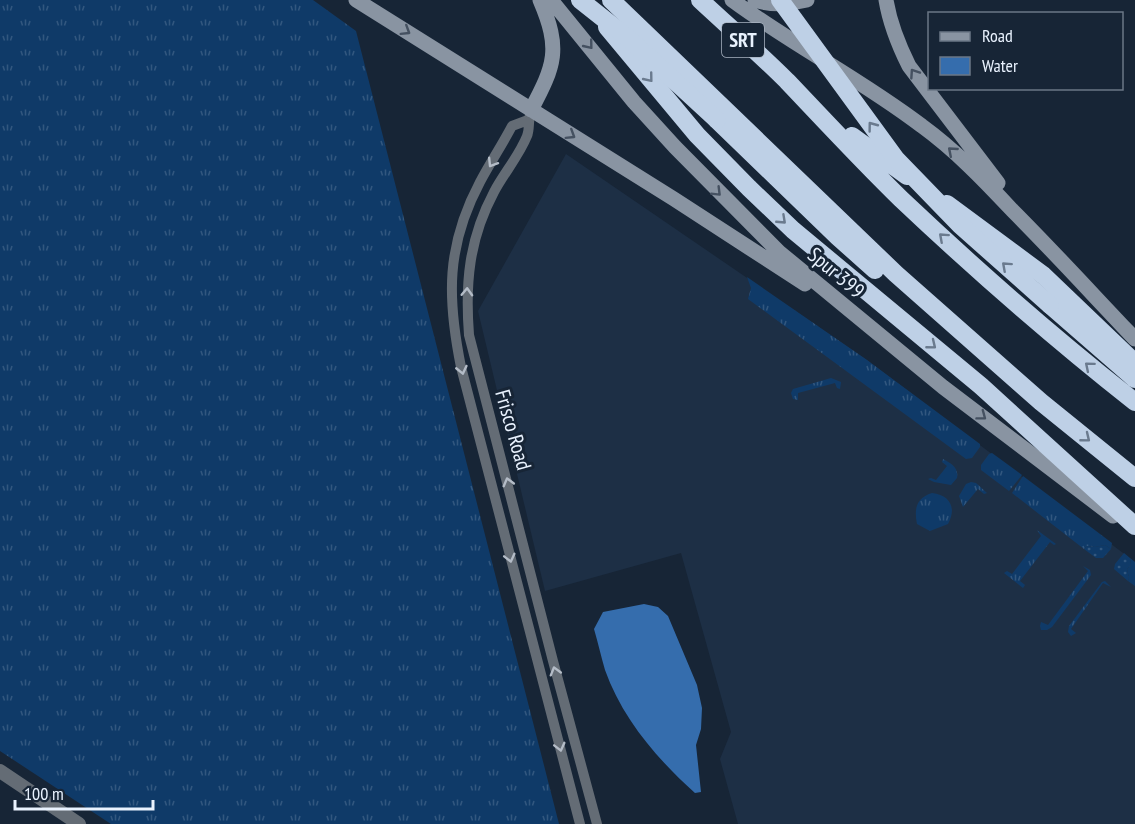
<svg xmlns="http://www.w3.org/2000/svg" width="1135" height="824" viewBox="0 0 1135 824" font-family="'PT Sans Narrow',sans-serif">
<style>
.built{fill:#1d2f45}
.grass{fill:url(#grass-tufts)}
.park{fill:url(#park-dots)}
.water{fill:#356dad}
.lines{fill:none;stroke-linecap:round;stroke-linejoin:round}
.minor{stroke:#646c75;stroke-width:10}
.tertiary{stroke:#646c75;stroke-width:14}
.secondary{stroke:#8994a2;stroke-width:15}
.motorway{stroke:#bed0e6;stroke-width:18}
.motorway-bridge{stroke:#bed0e6;stroke-width:18}
.oneway{stroke:#455161}
.oneway2{stroke:#6a7a8e}
.oneway3{stroke:#b4bcc7}
.labels{text-anchor:middle;stroke-width:6;stroke-linejoin:round;paint-order:stroke}
.shield{fill:#172536;stroke:#aab4c2;stroke-width:1.5}
.shield-label{font-size:20px;font-weight:bold;fill:#e9f2fe}
.street-label{font-size:21px;fill:#e9f2fe;stroke:#172536}
</style>
<defs>
<pattern id="grass-tufts" width="24" height="20" patternUnits="userSpaceOnUse" patternTransform="scale(1.5)"><rect width="24" height="20" fill="#0f3a68"/><path d="M3 7l-1-3M5 7V3M7 7l1-3M15 17l-1-3M17 17v-4M19 17l1-3" fill="none" stroke="#32577f"/></pattern>
<pattern id="park-dots" width="8" height="8" patternUnits="userSpaceOnUse" patternTransform="scale(1.5)"><rect width="8" height="8" fill="#0f3a68"/><path d="M2 2h.1M6 6h.1" fill="none" stroke="#32577f" stroke-width="1.8" stroke-linecap="round"/></pattern>
</defs>
<rect width="100%" height="100%" fill="#172536"/>
<path class="built" d="M 566,154 L 867,360 L 1135,562 L 1135,824 L 738,824 L 720,759 L 731,732 L 681,553 L 545,591 L 478,311 Z"/>
<path class="grass" d="M 0,0 L 313,0 L 356,31 L 559,824 L 111,824 L 0,751 Z
M 747,277 L 867,360 L 980,444 L 980,447 L 972,458 L 966,459 L 748,299 L 751,288 Z
M 831,378 L 841,382 L 840,389 L 837,388 L 835,383 L 798,393 L 798,400 L 793,399 L 791,393 L 793,389 Z
M 992,453 L 1022,475 L 1009,491 L 981,470 L 981,465 L 989,454 Z
M 943,459 C 951,463 959,468 957,478 L 951,485 L 934,482 L 928,479 L 931,478 L 936,480 L 947,466 L 942,462 Z
M 1023,476 L 1112,543 L 1111,549 L 1105,545 L 1095,547 L 1087,546 L 1084,549 L 1012,493 Z
M 971,482 L 976,483 L 987,493 L 984,494 L 978,489 L 963,507 L 959,496 L 966,484 Z
M 932,493 C 950,495 957,508 948,524 L 930,531 L 917,524 C 914,509 916,498 932,493 Z
M 1037,530 L 1056,544 L 1054,545 L 1050,542 L 1020,581 L 1025,585 L 1023,588 L 1004,573 L 1007,571 L 1012,574 L 1041,536 Z
M 1130,558 L 1135,562 L 1135,586 L 1128,581 L 1129,578 L 1127,569 L 1131,565 Z
M 1083,566 L 1090,570 L 1091,575 L 1052,627 L 1047,630 L 1041,630 L 1040,626 L 1041,622 L 1048,625 L 1088,571 Z
M 1105,581 L 1111,587 L 1103,583 L 1071,629 L 1076,633 L 1071,636 L 1068,632 L 1069,626 L 1102,582 Z"/>
<path class="park" d="M 1105,545 L 1111,549 L 1103,558 L 1096,558 L 1084,549 L 1087,546 L 1095,547 Z
M 1124,553 L 1130,558 L 1131,565 L 1127,569 L 1129,578 L 1128,581 L 1114,569 L 1115,564 Z"/>
<path class="water" d="M 644,604 L 658,607 L 668,616 L 697,685 L 702,708 L 701,729 L 696,745 L 701,792 L 695,793 C 657,759 622,718 605,670 C 601,656 598,643 594,629 L 603,612 Z"/>
<g class="lines">
<path class="minor" d="M 531,110 C 528,119 530,129 527,136 C 519,156 504,173 494,192 C 469,239 465,283 469,335 L 553,661 L 597,824
M 528,120 L 512,126 C 502,145 490,163 480,182 C 446,246 447,298 461,367 L 580,824"/>
<path class="tertiary" d="M 0,771 L 79,824"/>
<path class="secondary" d="M 356,0 L 674,199 L 805,284
M 551,0 L 634,102 L 675,147 L 779,252 L 943,387 L 1113,516
M 732,0 C 793,45 862,80 922,126 C 955,150 984,180 1012,210 C 1054,252 1094,296 1135,339
M 755,0 C 773,6 789,4 807,0
M 886,0 C 890,24 898,44 909,66 L 998,183
M 531,110 C 555,65 561,49 540,0"/>
<path class="motorway" d="M 611,0 L 896,274 L 1041,402 L 1135,478
M 700,0 C 729,27 759,53 787,81 C 825,121 862,161 901,199 C 976,270 1054,338 1135,402
M 607,27 L 697,135 L 749,188 L 793,230 L 981,386 L 1135,526
M 717,120 L 838,237 L 875,270
M 852,136 L 907,176
M 947,204 L 1043,275 L 1135,363
M 1050,305 L 1135,379"/>
<path class="motorway-bridge" d="M 580,0 L 628,38 L 717,120
M 780,0 L 896,159 L 960,225 L 1050,305"/>
</g>
<defs><path id="oneway-chevron" d="M-2-3.5L2.5 0L-2 3.5" fill="none" stroke-width="1.6" stroke-linecap="round" stroke-linejoin="round" transform="scale(1.5)"/></defs>
<g class="oneway">
<use href="#oneway-chevron" transform="translate(406 31) rotate(32)"/>
<use href="#oneway-chevron" transform="translate(589 45) rotate(51)"/>
<use href="#oneway-chevron" transform="translate(914 73) rotate(-124)"/>
<use href="#oneway-chevron" transform="translate(571 135) rotate(32)"/>
<use href="#oneway-chevron" transform="translate(952 151) rotate(-139)"/>
<use href="#oneway-chevron" transform="translate(717 192) rotate(45)"/>
<use href="#oneway-chevron" transform="translate(982 416) rotate(37)"/>
</g>
<g class="oneway2">
<use href="#oneway-chevron" transform="translate(649 78) rotate(51)"/>
<use href="#oneway-chevron" transform="translate(872 126) rotate(-127)"/>
<use href="#oneway-chevron" transform="translate(782 220) rotate(43)"/>
<use href="#oneway-chevron" transform="translate(943 237) rotate(-138)"/>
<use href="#oneway-chevron" transform="translate(1006 266) rotate(-138)"/>
<use href="#oneway-chevron" transform="translate(932 345) rotate(39)"/>
<use href="#oneway-chevron" transform="translate(1089 366) rotate(-140)"/>
<use href="#oneway-chevron" transform="translate(1086 438) rotate(39)"/>
</g>
<g class="oneway3">
<use href="#oneway-chevron" transform="translate(492 163) rotate(122)"/>
<use href="#oneway-chevron" transform="translate(467 292) rotate(-88)"/>
<use href="#oneway-chevron" transform="translate(462 370) rotate(77)"/>
<use href="#oneway-chevron" transform="translate(508 482) rotate(-105)"/>
<use href="#oneway-chevron" transform="translate(510 558) rotate(76)"/>
<use href="#oneway-chevron" transform="translate(555 671) rotate(-106)"/>
<use href="#oneway-chevron" transform="translate(560 747) rotate(76)"/>
</g>
<g class="labels">
<rect class="shield" x="722" y="23" width="42" height="34" rx="4.5"/>
<g class="shield-label">
<text x="743" y="47">SRT</text>
</g>
<g class="street-label">
<text transform="translate(836 273) rotate(40)" y="7">Spur 399</text>
<text transform="translate(513 430) rotate(74)" y="7">Frisco Road</text>
</g>
</g>
<rect x="928" y="12" width="195" height="78" fill="#172536" stroke="#6b7786" stroke-width="1.5"/>
<rect x="940" y="32" width="30" height="9" fill="#8994a2" stroke="#6b7786" stroke-width="1.5"/>
<text x="982" y="42" font-size="18" fill="#e9f2fe">Road</text>
<rect x="940" y="57" width="30" height="18" fill="#356dad" stroke="#6b7786" stroke-width="1.5"/>
<text x="982" y="72" font-size="18" fill="#e9f2fe">Water</text>
<path d="M15 800v9h138v-9" fill="none" stroke="#e9f2fe" stroke-width="3"/>
<text x="24" y="800" font-size="18" fill="#e9f2fe" stroke="#172536" stroke-width="4.5" paint-order="stroke">100 m</text>
</svg>
